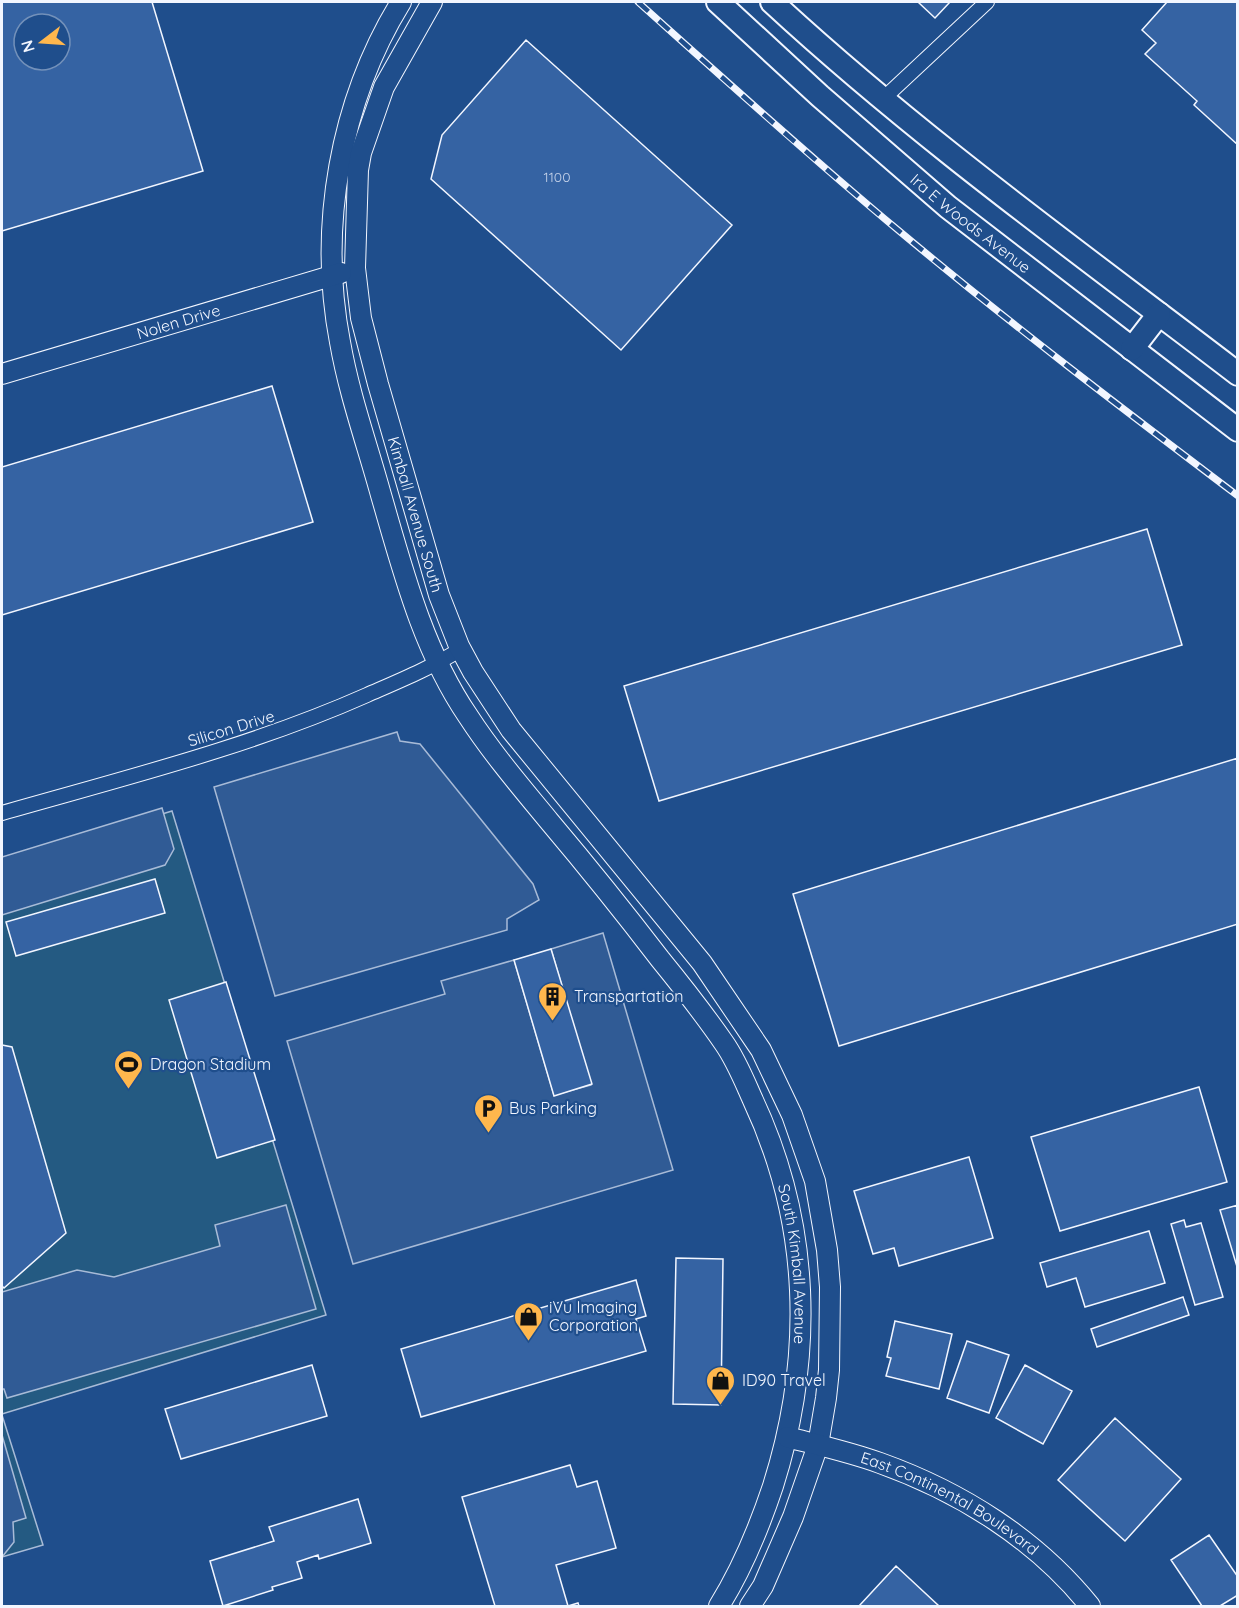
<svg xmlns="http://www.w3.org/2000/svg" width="1239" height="1608" viewBox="0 0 1239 1608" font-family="Quicksand,sans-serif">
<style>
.green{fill:#245a82;stroke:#a8bbd7;stroke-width:1.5}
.parking{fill:#305b95;stroke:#a8bbd7;stroke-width:1.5}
.building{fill:#3563a3;stroke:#f2f6ff;stroke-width:1.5;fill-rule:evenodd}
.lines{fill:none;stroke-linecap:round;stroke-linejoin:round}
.street-casing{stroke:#f2f6ff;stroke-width:16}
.secondary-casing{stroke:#f2f6ff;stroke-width:22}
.primary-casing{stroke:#f2f6ff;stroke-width:26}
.street{stroke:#1f4e8c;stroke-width:14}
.secondary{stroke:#1f4e8c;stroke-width:20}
.primary{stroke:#1f4e8c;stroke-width:22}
.rail-casing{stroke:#f2f6ff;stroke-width:7}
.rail{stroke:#1f4e8c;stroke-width:4.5;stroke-dasharray:14;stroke-linecap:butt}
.labels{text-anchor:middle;stroke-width:4.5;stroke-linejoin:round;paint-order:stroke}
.number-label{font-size:14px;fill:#c3d1e8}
.street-label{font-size:16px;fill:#f2f6ff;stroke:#1f4e8c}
.poi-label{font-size:16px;fill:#f2f6ff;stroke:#1f4e8c;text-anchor:start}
</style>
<rect width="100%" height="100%" fill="#1f4e8c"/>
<path class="green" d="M 172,811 L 326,1315 L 2,1414 L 2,863 Z
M 2,1415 L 43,1545 L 2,1557 Z"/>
<path class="parking" d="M 397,732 L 400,741 L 420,744 L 533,884 L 539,900 L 507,919 L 507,930 L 275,996 L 214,787 Z
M 162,808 L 174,849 L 165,865 L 2,915 L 2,857 Z
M 603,933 L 673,1170 L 353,1264 L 287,1041 L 445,994 L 441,981 L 514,960 L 554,1095 L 591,1085 L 551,949 Z
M 286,1205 L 316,1309 L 7,1398 L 4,1389 L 2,1389 L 2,1292 L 77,1270 L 114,1277 L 220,1246 L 215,1225 Z
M 2,1435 L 26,1518 L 13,1522 L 14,1542 L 2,1557 Z"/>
<path class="building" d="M 2,2 L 152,2 L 203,171 L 2,231 ZM 24,24 L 60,24 L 60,60 L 24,60 Z
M 918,2 L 950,2 L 935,18 Z
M 1167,2 L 1238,2 L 1238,145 L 1194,105 L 1197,101 L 1145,54 L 1156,43 L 1142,30 Z
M 526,40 L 732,225 L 621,350 L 431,179 L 442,135 Z
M 272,386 L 313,522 L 2,615 L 2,467 Z
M 1147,529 L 1182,645 L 659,801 L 624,686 Z
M 1238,758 L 1238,924 L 839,1046 L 793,894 Z
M 155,879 L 165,913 L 16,956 L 6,922 Z
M 551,949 L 592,1084 L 554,1096 L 514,960 Z
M 226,982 L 275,1140 L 217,1158 L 169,1000 Z
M 2,1045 L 12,1047 L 66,1233 L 4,1288 L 2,1286 Z
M 1199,1087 L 1227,1182 L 1060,1231 L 1031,1137 Z
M 969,1157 L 993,1238 L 899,1266 L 894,1248 L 873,1254 L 854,1191 Z
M 1238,1205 L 1238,1270 L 1220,1210 Z
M 1184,1220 L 1186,1227 L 1201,1223 L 1223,1297 L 1195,1305 L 1171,1224 Z
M 1149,1231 L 1165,1283 L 1085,1307 L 1076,1278 L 1047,1287 L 1040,1263 Z
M 676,1258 L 723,1259 L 721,1405 L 673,1404 Z
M 636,1280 L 646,1316 L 636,1319 L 646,1351 L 421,1417 L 401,1349 Z
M 1183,1297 L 1189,1315 L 1097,1347 L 1091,1329 Z
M 895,1321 L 952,1334 L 939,1389 L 886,1376 L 891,1358 L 887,1357 Z
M 967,1341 L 1009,1355 L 989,1413 L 947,1398 Z
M 312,1365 L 327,1416 L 181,1459 L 165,1409 Z
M 1025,1365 L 1072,1391 L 1043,1444 L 996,1418 Z
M 1115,1418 L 1181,1479 L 1125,1541 L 1058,1480 Z
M 570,1465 L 577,1487 L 597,1481 L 616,1548 L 556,1565 L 568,1606 L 578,1603 L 579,1606 L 495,1606 L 462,1497 Z
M 358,1499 L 371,1543 L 319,1559 L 318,1555 L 297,1562 L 302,1578 L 272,1587 L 273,1590 L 223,1606 L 210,1561 L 274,1541 L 269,1527 Z
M 1209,1535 L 1238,1577 L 1238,1595 L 1220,1606 L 1202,1606 L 1171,1560 Z
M 896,1566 L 939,1606 L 859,1606 Z"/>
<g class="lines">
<defs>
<path id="street" d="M 883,99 L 987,2
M 2,813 C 124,778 250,747 367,695 C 399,681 431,668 461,649"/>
<g id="secondary">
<path id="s1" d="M 401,2 C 340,101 318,227 340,342 C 349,394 367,444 381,495 C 403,571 423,650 468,716 C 492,753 521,787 549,821 C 587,866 624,912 660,959 C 682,986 704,1014 724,1043 C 736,1060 744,1080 752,1098 C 811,1223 814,1356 773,1486 C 759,1528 742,1569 719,1606"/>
<path id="s2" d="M 432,2 L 384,87 L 361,153 L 358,170 L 355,268 L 361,318 L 378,384 L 439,595 L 459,646 L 473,672 L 511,730 L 702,963 L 761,1050 L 792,1115 L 815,1181 L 827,1250 L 830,1287 L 829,1370 L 826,1398 L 818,1445 L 793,1517 L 763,1586 L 750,1606"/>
<path id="s3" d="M 2,374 L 341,273"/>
<path id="s4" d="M 787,1437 C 818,1445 850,1452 880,1463 C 961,1492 1036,1539 1090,1606"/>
</g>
<g id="primary">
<path id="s5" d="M 718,2 L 820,96 L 948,207 L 1238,430"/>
<path d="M 772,2 C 918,137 1080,253 1238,374"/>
<path d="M 1132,349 L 1159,314"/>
</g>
</defs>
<use href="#street" class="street-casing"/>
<use href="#secondary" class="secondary-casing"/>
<use href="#primary" class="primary-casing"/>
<use href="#street" class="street"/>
<use href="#secondary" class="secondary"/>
<use href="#primary" class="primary"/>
<defs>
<path id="rail" d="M 638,2 C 724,79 809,156 898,230 C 1008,322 1123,409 1238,496"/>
</defs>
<use href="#rail" class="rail-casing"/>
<use href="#rail" class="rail"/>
</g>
<defs>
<symbol id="building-pin" viewBox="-11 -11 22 30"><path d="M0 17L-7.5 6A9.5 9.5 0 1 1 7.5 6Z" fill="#ffb74d" stroke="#1f4e8c"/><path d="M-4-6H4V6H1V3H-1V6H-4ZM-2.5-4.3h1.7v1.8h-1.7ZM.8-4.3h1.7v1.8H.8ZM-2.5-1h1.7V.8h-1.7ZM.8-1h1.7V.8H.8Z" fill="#111"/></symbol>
<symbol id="stadium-pin" viewBox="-11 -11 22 30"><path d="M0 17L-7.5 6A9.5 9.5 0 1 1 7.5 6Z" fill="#ffb74d" stroke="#1f4e8c"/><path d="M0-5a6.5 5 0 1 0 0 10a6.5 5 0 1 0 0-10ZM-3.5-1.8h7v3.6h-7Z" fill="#111"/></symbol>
<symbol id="parking-pin" viewBox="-11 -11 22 30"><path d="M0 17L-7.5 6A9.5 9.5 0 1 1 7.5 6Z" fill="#ffb74d" stroke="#1f4e8c"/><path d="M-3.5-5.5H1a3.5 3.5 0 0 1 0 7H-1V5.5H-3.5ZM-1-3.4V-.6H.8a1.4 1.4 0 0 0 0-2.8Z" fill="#111"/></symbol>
<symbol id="shop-pin" viewBox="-11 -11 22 30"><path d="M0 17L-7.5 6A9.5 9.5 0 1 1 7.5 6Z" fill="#ffb74d" stroke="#1f4e8c"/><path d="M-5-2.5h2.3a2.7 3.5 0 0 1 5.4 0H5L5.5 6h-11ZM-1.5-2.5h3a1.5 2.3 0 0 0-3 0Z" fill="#111"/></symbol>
</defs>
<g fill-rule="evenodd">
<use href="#building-pin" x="536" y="980" width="33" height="45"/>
<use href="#stadium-pin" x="112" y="1048" width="33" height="45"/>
<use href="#parking-pin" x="472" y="1092" width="33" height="45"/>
<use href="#shop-pin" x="512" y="1300" width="33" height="45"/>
<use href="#shop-pin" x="704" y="1364" width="33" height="45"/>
</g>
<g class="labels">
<g class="number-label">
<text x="557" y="182">1100</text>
</g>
<g class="street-label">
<text dy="6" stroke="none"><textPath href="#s5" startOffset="336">Ira E Woods Avenue</textPath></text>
<text dy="6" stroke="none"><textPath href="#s3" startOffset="184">Nolen Drive</textPath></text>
<text dy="6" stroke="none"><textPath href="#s2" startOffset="537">Kimball Avenue South</textPath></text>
<text transform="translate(231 728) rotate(-17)" y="6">Silicon Drive</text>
<text dy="6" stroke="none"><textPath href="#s1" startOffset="1400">South Kimball Avenue</textPath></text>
<text dy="6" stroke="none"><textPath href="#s4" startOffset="177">East Continental Boulevard</textPath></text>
</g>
<g class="poi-label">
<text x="574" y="1002">Transpartation</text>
<text x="150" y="1070">Dragon Stadium</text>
<text x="509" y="1114">Bus Parking</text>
<text x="549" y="1313">iVu Imaging<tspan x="549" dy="18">Corporation</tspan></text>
<text x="742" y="1386">ID90 Travel</text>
</g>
</g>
<rect width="1239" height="1608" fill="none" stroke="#f2f6ff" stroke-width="6"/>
<g transform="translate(42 42) rotate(253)"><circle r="28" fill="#1f4e8c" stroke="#7391ba" stroke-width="1.5"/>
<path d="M0-4.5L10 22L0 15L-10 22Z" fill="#ffb74d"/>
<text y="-9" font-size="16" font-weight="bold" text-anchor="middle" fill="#f2f6ff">N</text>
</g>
</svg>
